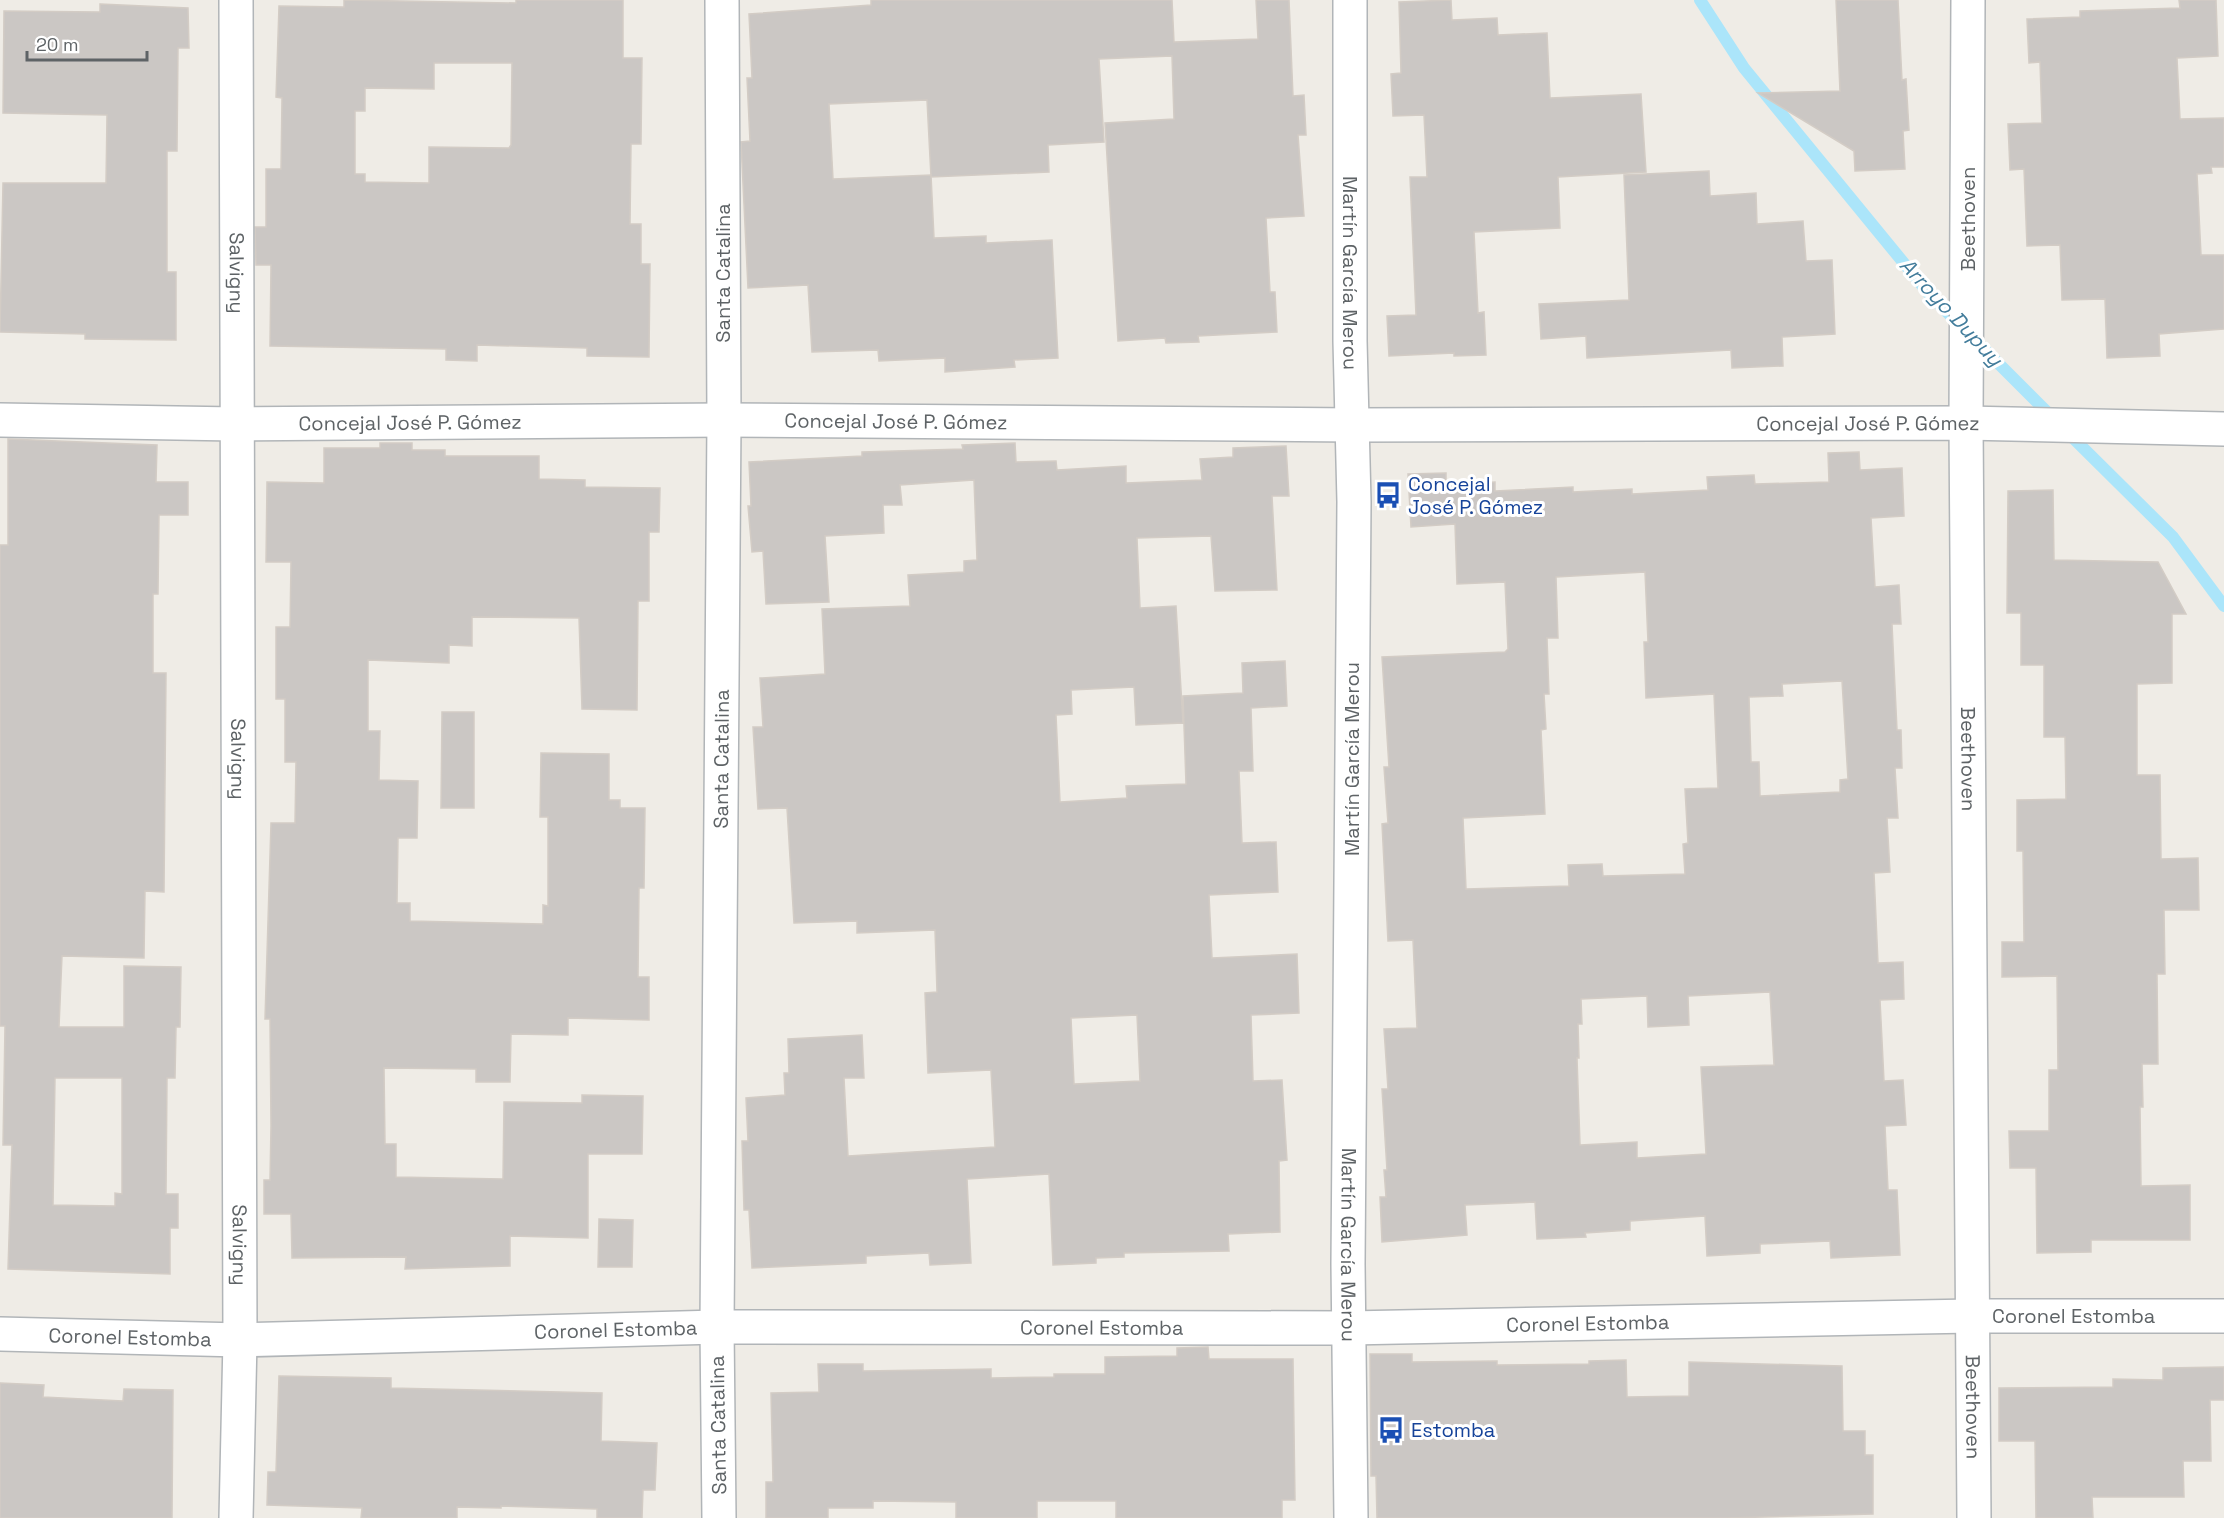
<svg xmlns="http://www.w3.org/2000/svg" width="2224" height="1518" viewBox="0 0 2224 1518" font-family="'Space Grotesk',sans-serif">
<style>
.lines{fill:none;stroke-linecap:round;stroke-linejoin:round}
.stream{stroke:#abe5fa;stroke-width:12}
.building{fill:#cbc7c4;stroke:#d3ccc5;stroke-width:1.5;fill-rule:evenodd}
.street-casing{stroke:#b1b5b8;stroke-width:36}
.street{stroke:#fff;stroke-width:33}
.labels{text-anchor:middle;stroke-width:6;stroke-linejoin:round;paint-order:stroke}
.street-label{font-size:20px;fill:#5e6366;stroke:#fff}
.transit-label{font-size:20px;fill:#164399;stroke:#fff;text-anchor:start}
.water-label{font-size:21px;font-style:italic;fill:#427c9b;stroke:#fff}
</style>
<rect width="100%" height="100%" fill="#efece6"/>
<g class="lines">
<path class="stream" d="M 1700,0 L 1744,68 L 1930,295 L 2055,420
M 2067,432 L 2173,537 L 2224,606"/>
</g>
<path class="building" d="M 344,0 L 516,3 L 516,0 L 623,0 L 623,58 L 642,58 L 641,144 L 631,144 L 630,224 L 641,224 L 641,264 L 650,264 L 649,357 L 587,356 L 587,348 L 477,345 L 477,361 L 446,360 L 446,349 L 270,346 L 271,265 L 256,265 L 255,227 L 266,227 L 266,169 L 281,169 L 282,98 L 276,97 L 279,6 L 344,7 ZM 434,63 L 512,63 L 511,145 L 509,148 L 429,147 L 429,183 L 365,182 L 365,174 L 355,174 L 355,111 L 365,111 L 365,88 L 434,89 Z
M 871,0 L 1172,0 L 1174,42 L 1258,39 L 1256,0 L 1289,0 L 1293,96 L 1304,95 L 1306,135 L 1298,135 L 1304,216 L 1266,218 L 1270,292 L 1275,292 L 1277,332 L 1198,336 L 1199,342 L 1166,343 L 1165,338 L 1118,341 L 1105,123 L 1174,119 L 1172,56 L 1099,59 L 1104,142 L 1048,145 L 1049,172 L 931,177 L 927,100 L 829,104 L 833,179 L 931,175 L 934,238 L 986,236 L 986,243 L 1052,240 L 1058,358 L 1014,360 L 1015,367 L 945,372 L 945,358 L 879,361 L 878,350 L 812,352 L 808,285 L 748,288 L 741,142 L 750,141 L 747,78 L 752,78 L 749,14 L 871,5 Z
M 1451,0 L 1452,20 L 1497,18 L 1498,35 L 1547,33 L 1550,98 L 1641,94 L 1646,172 L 1558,177 L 1560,228 L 1474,232 L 1478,313 L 1484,312 L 1486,355 L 1454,356 L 1454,353 L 1389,356 L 1387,316 L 1416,315 L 1410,177 L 1427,177 L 1424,115 L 1393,116 L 1391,74 L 1401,73 L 1399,2 Z
M 1836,0 L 1898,0 L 1902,80 L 1906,79 L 1909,130 L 1903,131 L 1905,169 L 1855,171 L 1854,151 L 1758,93 L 1840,91 Z
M 2179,0 L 2216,0 L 2218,56 L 2177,58 L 2180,119 L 2224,118 L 2224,167 L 2211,167 L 2212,173 L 2197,174 L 2201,255 L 2224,255 L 2224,329 L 2159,334 L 2160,356 L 2107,358 L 2105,299 L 2062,300 L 2060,245 L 2027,246 L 2024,169 L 2010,170 L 2008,124 L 2042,123 L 2040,62 L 2029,63 L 2027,19 L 2080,17 L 2080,11 L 2180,8 Z
M 100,4 L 188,8 L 189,48 L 178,48 L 177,151 L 167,151 L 167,272 L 176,272 L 176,340 L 85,339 L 85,334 L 0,332 L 3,183 L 106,183 L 107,115 L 3,113 L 4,11 L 100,12 Z
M 1709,171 L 1710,196 L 1756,193 L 1757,224 L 1803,221 L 1806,261 L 1832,260 L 1835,334 L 1782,337 L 1783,366 L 1732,368 L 1731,350 L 1587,358 L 1586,336 L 1541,339 L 1539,304 L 1629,300 L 1624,175 Z
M 8,439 L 157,445 L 156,482 L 188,482 L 188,515 L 159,515 L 158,594 L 153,594 L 153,673 L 166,673 L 164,892 L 145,891 L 144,958 L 62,956 L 59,1027 L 124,1027 L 124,966 L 181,967 L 180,1027 L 176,1027 L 175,1078 L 167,1078 L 166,1194 L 178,1194 L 178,1228 L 170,1228 L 170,1274 L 8,1269 L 12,1145 L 3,1145 L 5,1026 L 0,1026 L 0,545 L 8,545 ZM 55,1078 L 122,1078 L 122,1194 L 115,1193 L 115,1206 L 53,1205 Z
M 380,443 L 412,443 L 412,450 L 445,450 L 445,456 L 539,456 L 539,479 L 585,480 L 585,487 L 660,488 L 659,532 L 649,532 L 649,601 L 638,601 L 637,710 L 582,709 L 579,618 L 472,617 L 472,646 L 449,645 L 449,663 L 368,660 L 368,731 L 380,731 L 379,780 L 418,781 L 417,838 L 398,838 L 397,903 L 410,903 L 410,921 L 543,924 L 543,905 L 548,906 L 548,817 L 540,817 L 541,753 L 609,754 L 609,800 L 620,800 L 620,808 L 645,808 L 644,888 L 639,888 L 638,977 L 649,977 L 649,1020 L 568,1018 L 568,1035 L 511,1034 L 510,1082 L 476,1082 L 476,1069 L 384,1068 L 385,1144 L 396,1144 L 396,1177 L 503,1179 L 504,1102 L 582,1103 L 582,1095 L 643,1096 L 642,1154 L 588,1154 L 588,1238 L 510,1236 L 510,1266 L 405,1269 L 406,1257 L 292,1258 L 291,1214 L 264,1214 L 264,1180 L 270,1180 L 271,1126 L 270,1019 L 265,1019 L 271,823 L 295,823 L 296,762 L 285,762 L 285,699 L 276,699 L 276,627 L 290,627 L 291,562 L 266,562 L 267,482 L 324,483 L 324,448 L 380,448 Z
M 1015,443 L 1016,462 L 1056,461 L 1057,470 L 1126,466 L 1126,483 L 1202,480 L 1200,459 L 1233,457 L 1233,448 L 1286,446 L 1289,496 L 1272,496 L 1277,590 L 1215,591 L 1211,536 L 1137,538 L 1140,608 L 1176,606 L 1183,723 L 1136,725 L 1134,687 L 1071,690 L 1072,714 L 1056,715 L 1060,802 L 1127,798 L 1126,786 L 1186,784 L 1183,696 L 1243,693 L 1242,663 L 1285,661 L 1287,706 L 1251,708 L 1253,771 L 1239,771 L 1242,843 L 1276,842 L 1278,892 L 1209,895 L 1212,958 L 1297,954 L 1299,1013 L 1251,1015 L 1253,1081 L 1282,1080 L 1287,1160 L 1279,1161 L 1280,1232 L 1228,1234 L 1229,1251 L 1124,1253 L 1124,1257 L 1096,1258 L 1096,1263 L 1053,1265 L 1049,1174 L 967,1179 L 971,1263 L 930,1265 L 929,1253 L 866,1256 L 866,1263 L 752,1268 L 749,1210 L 744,1210 L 742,1141 L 748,1141 L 746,1098 L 785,1095 L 784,1073 L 789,1073 L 788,1039 L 862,1035 L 864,1078 L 844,1078 L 848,1156 L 995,1147 L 991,1070 L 928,1073 L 925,993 L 937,992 L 935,930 L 857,933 L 857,921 L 794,923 L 787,808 L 758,809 L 753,727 L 763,727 L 760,678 L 825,674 L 822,609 L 910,606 L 908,575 L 964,572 L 964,561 L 977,560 L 974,480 L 900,485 L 902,505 L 883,505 L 884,533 L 825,536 L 829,602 L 766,604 L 763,551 L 752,552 L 748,506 L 751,506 L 749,462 L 862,456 L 862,452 L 963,449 L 962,445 ZM 1137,1015 L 1140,1081 L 1074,1084 L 1071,1018 Z
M 1859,452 L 1860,470 L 1902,468 L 1904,516 L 1871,518 L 1875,587 L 1899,585 L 1901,624 L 1892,624 L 1897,730 L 1901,730 L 1902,768 L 1895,768 L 1898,818 L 1887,818 L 1890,872 L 1874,873 L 1878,963 L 1903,962 L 1904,999 L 1880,1000 L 1884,1081 L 1903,1080 L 1906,1125 L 1885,1126 L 1888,1190 L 1897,1190 L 1900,1255 L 1831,1258 L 1830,1241 L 1760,1244 L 1760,1253 L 1707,1256 L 1705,1216 L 1630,1221 L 1630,1230 L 1585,1233 L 1586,1237 L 1537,1239 L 1535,1202 L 1465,1205 L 1467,1235 L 1382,1242 L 1380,1197 L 1386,1197 L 1384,1170 L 1387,1170 L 1382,1089 L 1388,1089 L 1384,1029 L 1417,1028 L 1413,940 L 1388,941 L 1382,824 L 1388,823 L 1384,767 L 1389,767 L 1382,657 L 1505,652 L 1508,649 L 1505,582 L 1457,584 L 1455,524 L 1411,527 L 1408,474 L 1446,473 L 1446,485 L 1495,482 L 1495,491 L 1573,487 L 1573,492 L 1632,489 L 1632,494 L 1708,490 L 1707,477 L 1754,475 L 1755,484 L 1829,482 L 1828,453 ZM 1645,572 L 1648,642 L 1644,642 L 1646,698 L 1714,694 L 1718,788 L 1685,789 L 1688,843 L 1683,844 L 1685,874 L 1603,876 L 1602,864 L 1568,865 L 1569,886 L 1466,889 L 1463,818 L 1545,814 L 1541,730 L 1546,729 L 1544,694 L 1549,694 L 1547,638 L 1558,638 L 1556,577 ZM 1842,681 L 1848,779 L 1840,780 L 1840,792 L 1760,796 L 1759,762 L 1751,762 L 1749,697 L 1783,696 L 1782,684 ZM 1770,992 L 1774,1065 L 1701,1067 L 1706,1154 L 1637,1158 L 1637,1142 L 1580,1145 L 1577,1058 L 1579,1058 L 1578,1024 L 1582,1024 L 1581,999 L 1647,996 L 1648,1027 L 1689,1025 L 1688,996 Z
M 2053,490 L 2054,560 L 2158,562 L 2186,614 L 2172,614 L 2172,683 L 2137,684 L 2137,775 L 2160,775 L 2161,859 L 2198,858 L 2199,910 L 2164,910 L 2165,974 L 2157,974 L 2158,1064 L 2142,1064 L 2143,1107 L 2140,1107 L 2141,1186 L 2190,1185 L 2190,1240 L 2091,1240 L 2091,1252 L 2037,1253 L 2036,1168 L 2010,1168 L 2009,1131 L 2049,1131 L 2049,1070 L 2058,1070 L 2057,976 L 2002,977 L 2002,942 L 2024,942 L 2023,851 L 2017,851 L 2017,800 L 2066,799 L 2065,737 L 2044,737 L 2044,665 L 2021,665 L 2021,613 L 2007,613 L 2008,491 Z
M 442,712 L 474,712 L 474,808 L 441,808 Z
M 599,1219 L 633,1220 L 632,1267 L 598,1267 Z
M 1208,1347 L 1209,1359 L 1293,1359 L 1295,1500 L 1282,1500 L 1282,1518 L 1116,1518 L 1116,1501 L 1037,1501 L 1037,1518 L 956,1518 L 956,1502 L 873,1501 L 873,1508 L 828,1508 L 828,1518 L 766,1518 L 766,1482 L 773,1482 L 771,1393 L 819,1392 L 818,1364 L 863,1364 L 863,1371 L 991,1369 L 991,1378 L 1054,1377 L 1054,1374 L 1105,1374 L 1105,1357 L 1177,1356 L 1177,1348 Z
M 1370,1354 L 1412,1354 L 1412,1362 L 1497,1361 L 1497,1365 L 1589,1364 L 1589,1361 L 1626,1360 L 1627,1397 L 1689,1396 L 1689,1362 L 1842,1366 L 1843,1431 L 1865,1431 L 1865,1455 L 1873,1455 L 1873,1514 L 1727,1518 L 1377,1518 L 1376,1476 L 1371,1476 Z
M 2224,1367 L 2224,1400 L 2210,1400 L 2211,1461 L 2183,1461 L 2184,1497 L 2092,1497 L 2093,1518 L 2036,1518 L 2035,1441 L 1999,1441 L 1999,1388 L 2113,1387 L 2113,1379 L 2163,1380 L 2163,1368 Z
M 279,1376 L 391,1378 L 391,1388 L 602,1393 L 601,1441 L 657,1443 L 655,1490 L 643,1490 L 642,1518 L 597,1518 L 597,1509 L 501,1506 L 501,1508 L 457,1507 L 457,1518 L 361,1518 L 362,1508 L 267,1505 L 268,1472 L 276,1472 Z
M 0,1383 L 44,1385 L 43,1397 L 123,1401 L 124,1389 L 173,1390 L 172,1518 L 0,1518 Z"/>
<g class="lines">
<defs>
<g id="street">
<path id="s1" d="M 236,0 L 240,1340 L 236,1518"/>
<path id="s2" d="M 1350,0 L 1350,341 L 1354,502 L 1348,1264 L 1351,1518"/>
<path id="s3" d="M 1968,0 L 1966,423 L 1974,1518"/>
<path id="s4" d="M 0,420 L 235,424 L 724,420 L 1354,425 L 1966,423 L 2224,429"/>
<path id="s5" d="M 0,1334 L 240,1340 L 717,1327 L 1349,1328 L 1971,1316 L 2224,1316"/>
<path id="s6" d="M 719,1518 L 717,1327 L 724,420 L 722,0"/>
</g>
</defs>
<use href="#street" class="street-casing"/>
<use href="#street" class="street"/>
</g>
<defs>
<symbol id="bus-bare" viewBox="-9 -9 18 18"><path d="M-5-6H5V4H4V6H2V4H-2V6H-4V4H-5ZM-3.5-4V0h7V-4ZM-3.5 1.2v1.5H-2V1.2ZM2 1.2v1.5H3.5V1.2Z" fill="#1a4fb4" stroke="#fff" stroke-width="2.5" paint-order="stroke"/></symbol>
</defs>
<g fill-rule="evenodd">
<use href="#bus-bare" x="1369" y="476" width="38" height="38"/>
<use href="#bus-bare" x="1372" y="1411" width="38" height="38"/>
</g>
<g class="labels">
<g class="street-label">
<text transform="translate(1968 219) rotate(-90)" y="7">Beethoven</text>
<text dy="7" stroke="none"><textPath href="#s1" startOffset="273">Salvigny</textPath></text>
<text transform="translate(723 273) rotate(-90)" y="7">Santa Catalina</text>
<text dy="7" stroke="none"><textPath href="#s2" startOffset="273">Martín García Merou</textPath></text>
<text dy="7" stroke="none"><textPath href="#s4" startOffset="896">Concejal José P. Gómez</textPath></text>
<text dy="7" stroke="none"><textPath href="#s4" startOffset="410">Concejal José P. Gómez</textPath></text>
<text dy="7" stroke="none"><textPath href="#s4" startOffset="1868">Concejal José P. Gómez</textPath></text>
<text dy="7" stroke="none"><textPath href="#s1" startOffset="759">Salvigny</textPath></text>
<text dy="7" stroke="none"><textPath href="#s6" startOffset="759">Santa Catalina</textPath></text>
<text transform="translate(1352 759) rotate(-90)" y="7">Martín García Merou</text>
<text dy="7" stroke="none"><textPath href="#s3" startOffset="759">Beethoven</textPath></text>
<text dy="7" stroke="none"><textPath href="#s1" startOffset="1245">Salvigny</textPath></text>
<text dy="7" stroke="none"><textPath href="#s2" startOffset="1245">Martín García Merou</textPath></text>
<text dy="7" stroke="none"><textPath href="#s5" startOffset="2074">Coronel Estomba</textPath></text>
<text dy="7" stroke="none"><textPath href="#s5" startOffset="1588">Coronel Estomba</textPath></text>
<text dy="7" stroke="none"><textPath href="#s5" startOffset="1102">Coronel Estomba</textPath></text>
<text dy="7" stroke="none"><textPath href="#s5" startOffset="616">Coronel Estomba</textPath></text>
<text dy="7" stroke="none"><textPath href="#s5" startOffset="130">Coronel Estomba</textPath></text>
<text dy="7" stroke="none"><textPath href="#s3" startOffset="1407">Beethoven</textPath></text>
<text transform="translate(718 1425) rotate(-91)" y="7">Santa Catalina</text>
</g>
<g class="transit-label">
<text x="1408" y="491">Concejal<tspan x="1408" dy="23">José P. Gómez</tspan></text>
<text x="1411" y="1437">Estomba</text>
</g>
<g class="water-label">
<text transform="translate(1951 312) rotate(47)" y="7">Arroyo Dupuy</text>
</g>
</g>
<path d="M27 51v9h120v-9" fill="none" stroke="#5e6366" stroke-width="3"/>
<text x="36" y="51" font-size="18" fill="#5e6366" stroke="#ffffff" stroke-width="4.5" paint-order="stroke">20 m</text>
</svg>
